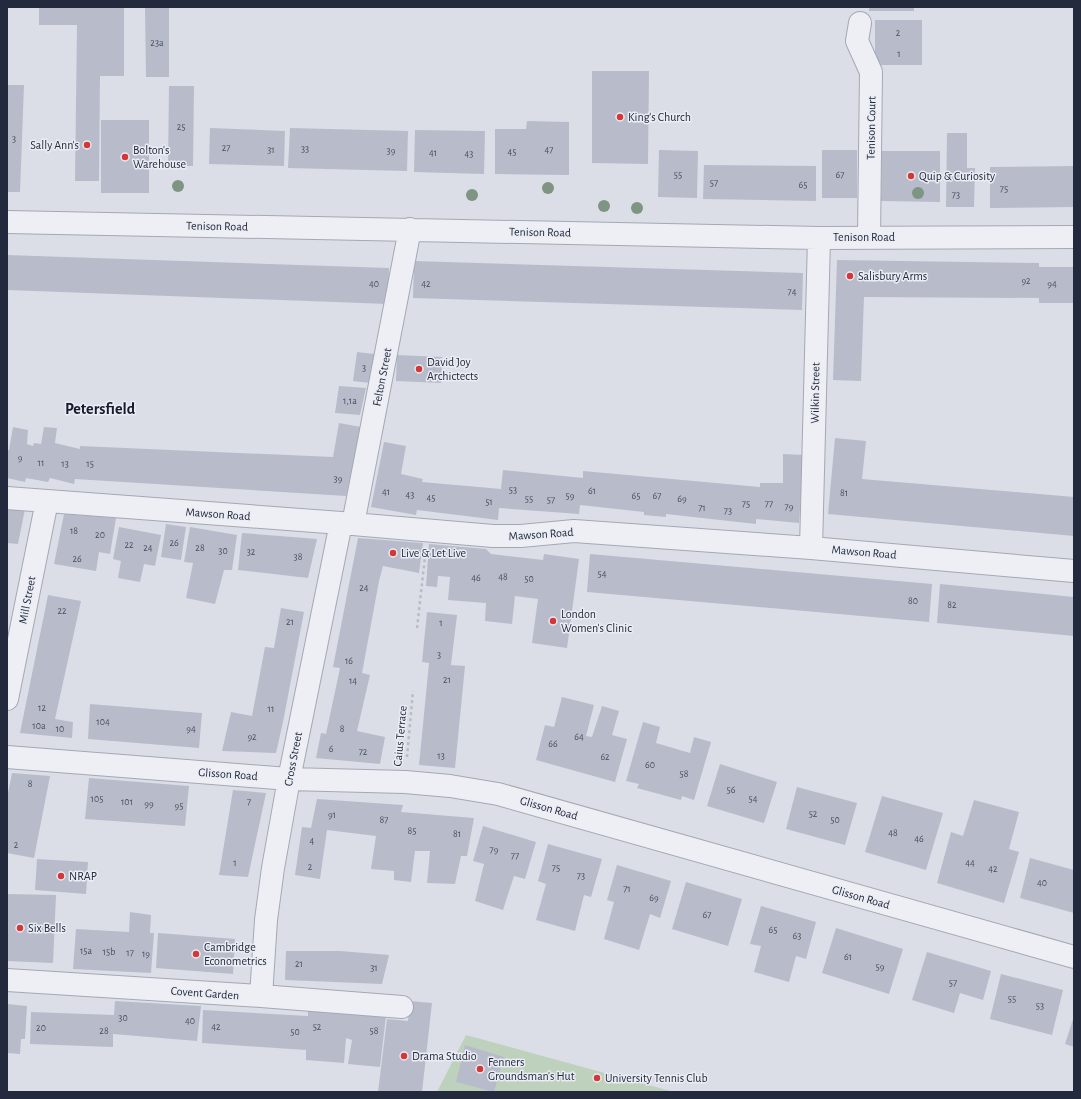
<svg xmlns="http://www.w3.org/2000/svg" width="1081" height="1099" viewBox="0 0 1081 1099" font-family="'Alegreya Sans',sans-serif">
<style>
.green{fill:#bed1bc}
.building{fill:#b8bcca}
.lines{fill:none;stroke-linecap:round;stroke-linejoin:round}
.street-casing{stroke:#a4a8b4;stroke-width:24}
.path{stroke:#b9bcc5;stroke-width:2.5;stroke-dasharray:3 3;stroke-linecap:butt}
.street{stroke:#eeeff5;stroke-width:22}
.tree{fill:#7e9583}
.poi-dot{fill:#d53736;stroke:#eaedf4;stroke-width:1.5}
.labels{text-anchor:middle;stroke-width:3;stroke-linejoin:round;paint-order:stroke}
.number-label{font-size:10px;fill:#494e60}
.poi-label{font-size:12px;fill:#242a3d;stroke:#eaedf4;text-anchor:start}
.street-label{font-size:12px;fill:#242a3d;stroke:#eaedf4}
.district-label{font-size:16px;font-weight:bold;fill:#171b2e;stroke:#eaedf4}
</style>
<rect width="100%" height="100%" fill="#dbdee7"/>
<path class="green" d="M 466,1035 L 674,1092 L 437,1092 Z"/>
<path class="building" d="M 39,7 L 124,7 L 124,76 L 100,76 L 99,181 L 75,181 L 77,25 L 39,25 Z
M 145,7 L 169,7 L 169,77 L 146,77 Z
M 869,7 L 914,7 L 914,11 L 869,11 Z
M 875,20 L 922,20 L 922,65 L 875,65 Z
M 592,71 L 649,71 L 648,164 L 592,163 Z
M 7,85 L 24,85 L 20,192 L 7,192 Z
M 169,86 L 194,86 L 193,166 L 168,166 Z
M 101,120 L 149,120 L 149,193 L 101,193 Z
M 527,121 L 569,122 L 569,175 L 495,174 L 495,129 L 526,129 Z
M 210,128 L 285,131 L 284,166 L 209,164 Z
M 290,128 L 408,131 L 407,171 L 288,168 Z
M 415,130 L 485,131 L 484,174 L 414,172 Z
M 947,133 L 967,133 L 967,168 L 975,168 L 974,207 L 946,207 Z
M 659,150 L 698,151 L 697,198 L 658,197 Z
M 822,150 L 857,150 L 857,198 L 822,198 Z
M 882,151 L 940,151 L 940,202 L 881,201 Z
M 704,165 L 816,166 L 816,201 L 703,199 Z
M 1074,166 L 1074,207 L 990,208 L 990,167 Z
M 7,255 L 389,268 L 388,304 L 7,290 Z
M 837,260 L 1039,263 L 1039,267 L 1074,267 L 1074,303 L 1039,303 L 1039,298 L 864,297 L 861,381 L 833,380 Z
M 414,261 L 803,273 L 802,310 L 413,298 Z
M 357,352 L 374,354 L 370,383 L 353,381 Z
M 397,355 L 442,357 L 441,383 L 396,381 Z
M 339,386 L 366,388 L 360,415 L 335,413 Z
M 339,423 L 361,427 L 346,496 L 75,479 L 74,484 L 50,478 L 48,482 L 26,478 L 25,482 L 7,478 L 7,450 L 9,450 L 13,427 L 28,430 L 27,444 L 33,446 L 34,443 L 41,444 L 44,427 L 57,428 L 55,443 L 80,449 L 80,446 L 333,457 Z
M 835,438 L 866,441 L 862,479 L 1074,497 L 1074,536 L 828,514 Z
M 384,442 L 406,446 L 401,474 L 423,479 L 422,482 L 501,489 L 503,470 L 583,478 L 583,471 L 760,487 L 760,483 L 783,483 L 783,454 L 804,455 L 799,523 L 756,519 L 756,524 L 666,514 L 666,517 L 644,515 L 644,512 L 580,505 L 579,514 L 499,508 L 498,520 L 417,510 L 416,515 L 371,507 Z
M 7,507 L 25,509 L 18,544 L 7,543 Z
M 64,514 L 116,518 L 110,554 L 99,552 L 96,571 L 54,564 Z
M 166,524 L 186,527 L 181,560 L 161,557 Z
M 119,527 L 161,535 L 155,566 L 144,564 L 140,582 L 118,578 L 121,561 L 113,559 Z
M 190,527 L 237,535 L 232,570 L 224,570 L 215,604 L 186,598 L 193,563 L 184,562 Z
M 242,533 L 317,539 L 308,578 L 238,570 Z
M 358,538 L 423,543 L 419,573 L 383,566 L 379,581 L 362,673 L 370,675 L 357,731 L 385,737 L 380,764 L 316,758 L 321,733 L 326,734 L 340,668 L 333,667 Z
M 429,544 L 486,549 L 491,554 L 543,560 L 544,554 L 579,559 L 567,648 L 532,643 L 538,599 L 515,596 L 512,624 L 485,621 L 486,603 L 448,600 L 450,577 L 438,576 L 437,587 L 426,586 Z
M 590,554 L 932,584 L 929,622 L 587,592 Z
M 940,584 L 1074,597 L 1074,636 L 937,623 Z
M 48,595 L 81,601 L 55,719 L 73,722 L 72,738 L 20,733 Z
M 281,608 L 304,612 L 283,722 L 276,753 L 222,751 L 231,712 L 252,716 L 265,647 L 274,648 Z
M 427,612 L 457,615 L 451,665 L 465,666 L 455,768 L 419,765 L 429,663 L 422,662 Z
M 562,697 L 594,705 L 586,736 L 592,737 L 602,706 L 619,711 L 612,735 L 627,739 L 615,782 L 536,760 L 545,725 L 554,727 Z
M 90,704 L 202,713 L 199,748 L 88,739 Z
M 643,722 L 660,727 L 656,743 L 690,753 L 694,737 L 711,742 L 694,800 L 682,796 L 681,800 L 637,788 L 639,784 L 626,781 Z
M 720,764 L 777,782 L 764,823 L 707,806 Z
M 12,773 L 50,776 L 34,858 L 7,853 L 7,798 Z
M 89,778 L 189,786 L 185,826 L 85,819 Z
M 797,787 L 857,803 L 845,845 L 786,829 Z
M 233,790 L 266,793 L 248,877 L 219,875 Z
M 882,796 L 943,813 L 926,870 L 865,852 Z
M 317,799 L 403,805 L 401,812 L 474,818 L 467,856 L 461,856 L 455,884 L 427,883 L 430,851 L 415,851 L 411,882 L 394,880 L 394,871 L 371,869 L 376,836 L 327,830 L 320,879 L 295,875 L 302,827 L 311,828 Z
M 974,800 L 1019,812 L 1009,849 L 1019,852 L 1004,903 L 937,883 L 951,832 L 963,836 Z
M 483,826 L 536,842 L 525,879 L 514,876 L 503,910 L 475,901 L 484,864 L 473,861 Z
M 548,844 L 602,859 L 591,897 L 584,895 L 575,931 L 536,920 L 546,884 L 538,881 Z
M 1030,858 L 1074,870 L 1074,913 L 1020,898 Z
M 37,859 L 88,862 L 86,894 L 35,890 Z
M 617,865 L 671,881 L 660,918 L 650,914 L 639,950 L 604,939 L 614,902 L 607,900 Z
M 686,882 L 742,899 L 728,946 L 672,929 Z
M 7,894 L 56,895 L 53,963 L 7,961 Z
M 761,906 L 816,922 L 806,959 L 796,956 L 789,982 L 754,972 L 761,946 L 750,944 Z
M 130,912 L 151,915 L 150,933 L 154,933 L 151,973 L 73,969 L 76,929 L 129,932 Z
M 836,928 L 903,949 L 889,994 L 822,973 Z
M 158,933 L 235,939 L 233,974 L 156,968 Z
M 286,951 L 340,951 L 389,955 L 382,984 L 285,980 Z
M 927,952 L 991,971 L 983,1000 L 960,993 L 954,1013 L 912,1000 Z
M 1001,974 L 1063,990 L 1052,1035 L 990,1019 Z
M 115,1001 L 201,1006 L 197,1041 L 113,1034 L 113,1047 L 30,1044 L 31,1012 L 114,1015 Z
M 410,1001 L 432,1003 L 422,1092 L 378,1092 L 387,1019 L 408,1021 Z
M 7,1004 L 27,1006 L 25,1039 L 21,1039 L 20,1054 L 7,1053 Z
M 203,1010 L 308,1016 L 308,1011 L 386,1016 L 380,1067 L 348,1064 L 352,1040 L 346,1038 L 344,1063 L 306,1060 L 306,1050 L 202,1043 Z
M 1074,1016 L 1074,1047 L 1065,1044 Z
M 465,1045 L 504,1057 L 494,1092 L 456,1082 Z"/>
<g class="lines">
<defs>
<path id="street" d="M 860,23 L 857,41 L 871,72 L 869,237
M 7,222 L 819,238 L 1074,237
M 7,498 L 341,523 L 493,536 L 521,536 L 574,531 L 811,548 L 1074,571
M 353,524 L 410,229
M 811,548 L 819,238
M 7,699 L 47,501
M 7,757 L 289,779 L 405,782 L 450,786 L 498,794 L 1074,957
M 7,980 L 261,996 L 402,1007
M 261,996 L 266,920 L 273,868 L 289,779 L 341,523"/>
</defs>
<use href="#street" class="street-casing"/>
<path class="path" d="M 417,628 L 425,557
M 407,757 L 413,691"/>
<use href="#street" class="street"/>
</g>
<g class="tree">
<circle cx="178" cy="186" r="6"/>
<circle cx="548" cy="188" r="6"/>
<circle cx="918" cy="193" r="6"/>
<circle cx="472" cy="195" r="6"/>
<circle cx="604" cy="206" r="6"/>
<circle cx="637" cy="208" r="6"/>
</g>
<g class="poi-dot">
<circle cx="620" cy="117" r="4"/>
<circle cx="87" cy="145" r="4"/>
<circle cx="125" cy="157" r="4"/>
<circle cx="911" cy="176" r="4"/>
<circle cx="850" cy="276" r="4"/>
<circle cx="419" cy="369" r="4"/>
<circle cx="393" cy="553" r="4"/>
<circle cx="553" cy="621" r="4"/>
<circle cx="61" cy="876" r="4"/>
<circle cx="20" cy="928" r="4"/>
<circle cx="196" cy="954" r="4"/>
<circle cx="404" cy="1056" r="4"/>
<circle cx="480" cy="1069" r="4"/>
<circle cx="597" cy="1078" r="4"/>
</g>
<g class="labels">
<g class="number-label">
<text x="898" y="36">2</text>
<text x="157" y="46">23a</text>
<text x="899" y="57">1</text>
<text x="181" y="130">25</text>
<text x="14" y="142">3</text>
<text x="226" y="151">27</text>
<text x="305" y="152">33</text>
<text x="271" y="153">31</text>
<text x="549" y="153">47</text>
<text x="391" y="154">39</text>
<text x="512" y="155">45</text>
<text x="433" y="156">41</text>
<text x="469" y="157">43</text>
<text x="678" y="178">55</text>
<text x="840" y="178">67</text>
<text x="714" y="186">57</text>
<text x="803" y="188">65</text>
<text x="1004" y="192">75</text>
<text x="956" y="198">73</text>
<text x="1026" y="284">92</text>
<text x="374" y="287">40</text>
<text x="426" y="287">42</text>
<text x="1052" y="287">94</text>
<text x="792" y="295">74</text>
<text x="364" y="371">3</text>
<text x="350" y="404">1,1a</text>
<text x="20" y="461">9</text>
<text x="41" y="466">11</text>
<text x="65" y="467">13</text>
<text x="90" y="467">15</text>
<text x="338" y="482">39</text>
<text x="513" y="493">53</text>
<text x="592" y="494">61</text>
<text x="386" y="495">41</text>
<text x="844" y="496">81</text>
<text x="410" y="498">43</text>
<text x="570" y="499">59</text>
<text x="636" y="499">65</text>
<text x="657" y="499">67</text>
<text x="431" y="501">45</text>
<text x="529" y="502">55</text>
<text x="682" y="502">69</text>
<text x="551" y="503">57</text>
<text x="489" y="505">51</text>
<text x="746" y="507">75</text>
<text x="769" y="507">77</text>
<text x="789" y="510">79</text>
<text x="702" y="511">71</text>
<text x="728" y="514">73</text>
<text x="74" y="534">18</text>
<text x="100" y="538">20</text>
<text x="174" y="546">26</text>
<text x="129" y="548">22</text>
<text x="148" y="551">24</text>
<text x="200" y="551">28</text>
<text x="223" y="554">30</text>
<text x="251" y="555">32</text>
<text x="298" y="560">38</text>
<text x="77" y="562">26</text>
<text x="602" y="577">54</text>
<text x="503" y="580">48</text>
<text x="476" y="581">46</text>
<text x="529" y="582">50</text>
<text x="364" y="591">24</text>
<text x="913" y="604">80</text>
<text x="952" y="608">82</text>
<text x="62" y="614">22</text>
<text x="290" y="625">21</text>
<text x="441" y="626">1</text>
<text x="439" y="658">3</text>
<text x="349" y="664">16</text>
<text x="447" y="683">21</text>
<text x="353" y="684">14</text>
<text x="42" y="711">12</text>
<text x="271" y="712">11</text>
<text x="103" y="725">104</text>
<text x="39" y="729">10a</text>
<text x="60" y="732">10</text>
<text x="191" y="732">94</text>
<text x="342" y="732">8</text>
<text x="252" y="740">92</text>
<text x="579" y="740">64</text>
<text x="553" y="747">66</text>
<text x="331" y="752">6</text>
<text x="363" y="755">72</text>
<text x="441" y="759">13</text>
<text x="605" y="760">62</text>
<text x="650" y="768">60</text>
<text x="684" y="777">58</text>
<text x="30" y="787">8</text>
<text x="731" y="793">56</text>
<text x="97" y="802">105</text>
<text x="753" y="802">54</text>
<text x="127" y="805">101</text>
<text x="249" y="805">7</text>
<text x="149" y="807">99</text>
<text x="179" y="809">95</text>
<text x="813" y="817">52</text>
<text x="332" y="818">91</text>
<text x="384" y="823">87</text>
<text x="835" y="823">50</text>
<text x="412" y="834">85</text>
<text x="893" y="836">48</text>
<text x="457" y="837">81</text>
<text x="919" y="842">46</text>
<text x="312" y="844">4</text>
<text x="16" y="848">2</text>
<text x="494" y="853">79</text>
<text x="515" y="859">77</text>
<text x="235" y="866">1</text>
<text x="970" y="866">44</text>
<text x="310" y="870">2</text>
<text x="556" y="871">75</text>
<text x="993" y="872">42</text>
<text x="581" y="879">73</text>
<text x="1042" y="886">40</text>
<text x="627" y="892">71</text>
<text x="654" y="901">69</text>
<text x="707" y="918">67</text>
<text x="773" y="933">65</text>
<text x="797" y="939">63</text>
<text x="86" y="954">15a</text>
<text x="109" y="955">15b</text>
<text x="130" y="956">17</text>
<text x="146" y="957">19</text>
<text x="848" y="960">61</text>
<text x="299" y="967">21</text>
<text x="880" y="970">59</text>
<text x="374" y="971">31</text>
<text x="953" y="986">57</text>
<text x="1012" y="1002">55</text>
<text x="1040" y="1009">53</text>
<text x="123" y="1021">30</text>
<text x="190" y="1024">40</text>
<text x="216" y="1030">42</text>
<text x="317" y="1030">52</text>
<text x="41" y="1031">20</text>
<text x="104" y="1034">28</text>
<text x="374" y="1034">58</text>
<text x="295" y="1035">50</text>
</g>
<g class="poi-label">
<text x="628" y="121">King's Church</text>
<text x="79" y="149" text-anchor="end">Sally Ann's</text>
<text x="133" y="154">Bolton's<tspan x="133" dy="14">Warehouse</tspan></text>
<text x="919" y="180">Quip &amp; Curiosity</text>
<text x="858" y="280">Salisbury Arms</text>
<text x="427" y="366">David Joy<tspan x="427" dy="14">Archictects</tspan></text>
<text x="401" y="557">Live &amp; Let Live</text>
<text x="561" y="618">London<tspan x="561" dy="14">Women's Clinic</tspan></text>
<text x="69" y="880">NRAP</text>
<text x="28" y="932">Six Bells</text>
<text x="204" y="951">Cambridge<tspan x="204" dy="14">Econometrics</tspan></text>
<text x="412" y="1060">Drama Studio</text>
<text x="488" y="1066">Fenners<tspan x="488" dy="14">Groundsman's Hut</tspan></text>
<text x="605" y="1082">University Tennis Club</text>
</g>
<g class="street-label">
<text transform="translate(871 128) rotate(-89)" y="4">Tenison Court</text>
<text transform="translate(217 226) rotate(1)" y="4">Tenison Road</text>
<text transform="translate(540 232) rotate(1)" y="4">Tenison Road</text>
<text x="864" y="241">Tenison Road</text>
<text transform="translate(382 377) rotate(-79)" y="4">Felton Street</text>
<text transform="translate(815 393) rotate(-89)" y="4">Wilkin Street</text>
<text transform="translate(218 514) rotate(4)" y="4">Mawson Road</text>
<text transform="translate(541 534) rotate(-4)" y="4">Mawson Road</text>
<text transform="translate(864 552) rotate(5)" y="4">Mawson Road</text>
<text transform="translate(27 600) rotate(-79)" y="4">Mill Street</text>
<text transform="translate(400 736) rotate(-85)" y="4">Caius Terrace</text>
<text transform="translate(293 759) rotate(-79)" y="4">Cross Street</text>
<text transform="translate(228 774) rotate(4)" y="4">Glisson Road</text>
<text transform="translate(549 808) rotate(16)" y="4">Glisson Road</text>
<text transform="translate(861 897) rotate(16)" y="4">Glisson Road</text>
<text transform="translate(205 993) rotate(4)" y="4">Covent Garden</text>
</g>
<g class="district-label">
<text x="100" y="414">Petersfield</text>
</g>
</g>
<rect width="1081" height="1099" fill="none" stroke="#242a3d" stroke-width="16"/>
</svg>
